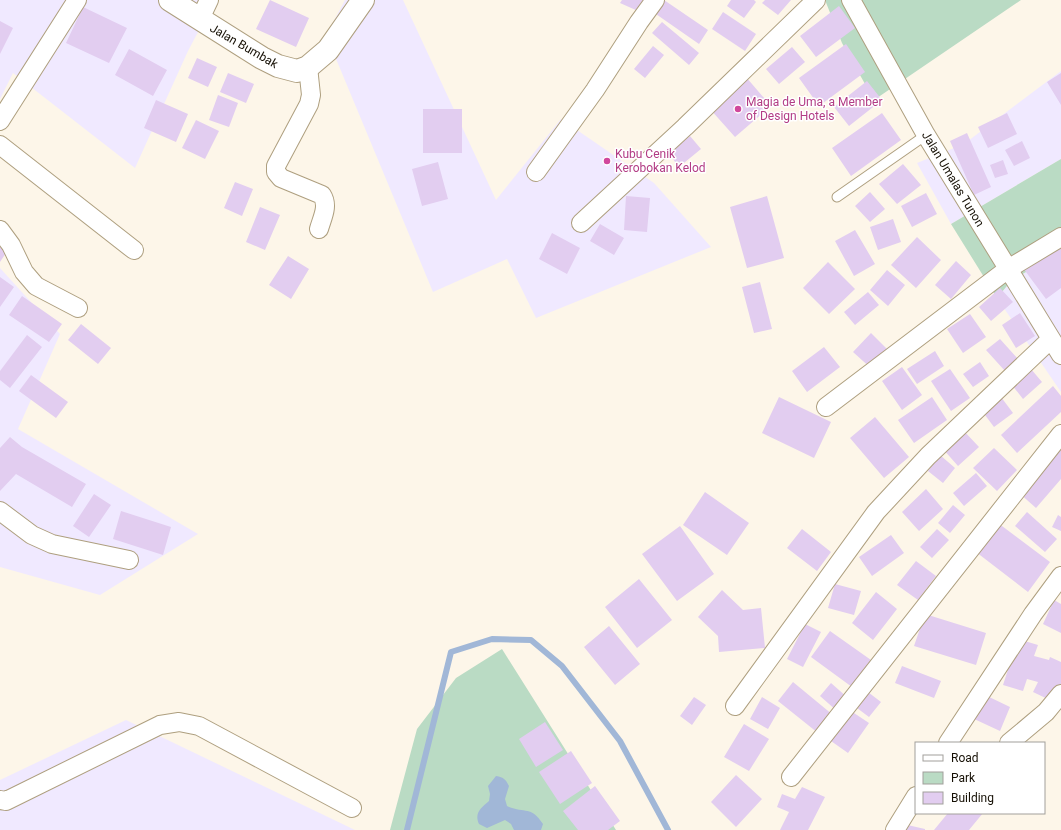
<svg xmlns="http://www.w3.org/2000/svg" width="1061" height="830" viewBox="0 0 1061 830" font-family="Roboto,sans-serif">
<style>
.commercial{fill:#f0e9ff}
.green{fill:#badbc4}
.water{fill:#a1b7d7}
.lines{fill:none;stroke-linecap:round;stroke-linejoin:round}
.stream{stroke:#a1b7d7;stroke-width:6}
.building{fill:#e2cdf0}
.service-casing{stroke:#ae9f7f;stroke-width:11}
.minor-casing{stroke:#ae9f7f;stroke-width:20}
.tertiary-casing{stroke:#ae9f7f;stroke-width:24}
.service{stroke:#fff;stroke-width:9}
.minor{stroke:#fff;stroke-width:18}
.tertiary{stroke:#fff;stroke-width:22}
.hotel-dot{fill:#d1479c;stroke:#fff;stroke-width:1.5}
.labels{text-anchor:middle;stroke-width:3;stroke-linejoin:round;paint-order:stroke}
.street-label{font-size:12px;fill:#161005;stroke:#fff}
.hotel-label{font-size:12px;fill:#b23c85;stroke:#fff;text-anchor:start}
</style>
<rect width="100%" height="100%" fill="#fdf6e9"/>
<path class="commercial" d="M 0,0 L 215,0 L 188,51 L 135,168 L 13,73 L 0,99 Z
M 345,0 L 403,0 L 496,200 L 561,119 L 654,183 L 711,247 L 536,318 L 507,259 L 433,292 L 334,54 L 340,46 L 330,28 Z
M 1061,71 L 1061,159 L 951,224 L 917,163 L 964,144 Z
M 1061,251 L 1061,392 L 997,298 L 1011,281 Z
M 0,268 L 60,334 L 18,429 L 198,534 L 100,595 L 0,567 Z
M 126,720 L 355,830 L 0,830 L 0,780 Z"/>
<path class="green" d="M 825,0 L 1021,0 L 874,100 L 842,43 Z
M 1061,159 L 1061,251 L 1011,281 L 997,298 L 951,224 Z
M 502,649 L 616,830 L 390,830 L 417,729 L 456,678 Z"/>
<path class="water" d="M 496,776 C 504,777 506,780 509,786 L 505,799 L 507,806 C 525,814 531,805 543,824 L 541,830 L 514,830 L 511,824 L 505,820 L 487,828 L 479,824 C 474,813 481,808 489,801 L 490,794 L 488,786 Z"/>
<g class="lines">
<path class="stream" d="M 407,830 L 451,652 L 492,639 L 531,640 L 562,666 L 620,741 L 668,830"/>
</g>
<path class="building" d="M 270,0 L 309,18 L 296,47 L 256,29 Z
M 622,0 L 644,0 L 638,11 L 620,3 Z
M 661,0 L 664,0 L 708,30 L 699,44 L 653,12 Z
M 731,0 L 754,0 L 756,2 L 744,18 L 727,6 Z
M 765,0 L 791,0 L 778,15 L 762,3 Z
M 839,6 L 855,28 L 816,57 L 800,36 Z
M 83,7 L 127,28 L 109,63 L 66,43 Z
M 723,12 L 756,34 L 745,51 L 712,29 Z
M 0,21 L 13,28 L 0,54 Z
M 662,22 L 699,53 L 689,65 L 652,33 Z
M 846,44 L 865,72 L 819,106 L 799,78 Z
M 653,46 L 664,55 L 645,78 L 634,69 Z
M 792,47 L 805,62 L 779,84 L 766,69 Z
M 129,49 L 167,70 L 153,96 L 115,75 Z
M 197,58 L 217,67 L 208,87 L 188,78 Z
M 228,73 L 254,84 L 246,103 L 220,92 Z
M 1061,73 L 1061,105 L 1047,82 Z
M 746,77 L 771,106 L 735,137 L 710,109 Z
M 867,81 L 882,100 L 849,126 L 834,107 Z
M 218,95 L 238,103 L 229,127 L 209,120 Z
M 156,100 L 188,114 L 176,142 L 144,128 Z
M 423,109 L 462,109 L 462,153 L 423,153 Z
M 882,113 L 901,140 L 851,176 L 832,148 Z
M 1007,113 L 1017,134 L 988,148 L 978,127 Z
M 196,120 L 219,131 L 205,159 L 182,148 Z
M 967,133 L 991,187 L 974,195 L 950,141 Z
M 690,136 L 701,149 L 679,167 L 669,154 Z
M 1022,141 L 1030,158 L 1014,166 L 1005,150 Z
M 1003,160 L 1008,174 L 995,178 L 990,165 Z
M 438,162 L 448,199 L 422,206 L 412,169 Z
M 903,164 L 921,185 L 897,204 L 879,184 Z
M 235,182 L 253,189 L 242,216 L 224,208 Z
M 870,192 L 885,209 L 870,222 L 855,206 Z
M 926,193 L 937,214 L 912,227 L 901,206 Z
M 626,196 L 650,198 L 647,232 L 624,230 Z
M 767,196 L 784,258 L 747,268 L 730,207 Z
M 260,207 L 280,215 L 265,250 L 246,242 Z
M 893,219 L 901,242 L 878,250 L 870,227 Z
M 600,224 L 624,238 L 614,255 L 590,241 Z
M 855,230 L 875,264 L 854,276 L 835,241 Z
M 552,233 L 580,248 L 567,274 L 539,259 Z
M 917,237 L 941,260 L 916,288 L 891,265 Z
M 1061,240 L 1061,288 L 1046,299 L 1023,268 Z
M 0,245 L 8,250 L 0,262 Z
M 288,256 L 309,269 L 291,299 L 269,285 Z
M 956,261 L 971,275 L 951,299 L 935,285 Z
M 828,262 L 855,289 L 829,314 L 803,288 Z
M 887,270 L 905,285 L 888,306 L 870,290 Z
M 0,277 L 14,287 L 0,307 Z
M 760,282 L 772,329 L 754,333 L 742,287 Z
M 1000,288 L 1013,302 L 991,321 L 979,307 Z
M 868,292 L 879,305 L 855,325 L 844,312 Z
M 22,296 L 62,324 L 49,342 L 9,315 Z
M 1020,313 L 1035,336 L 1016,348 L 1002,325 Z
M 970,314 L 986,337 L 963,353 L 947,329 Z
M 81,324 L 111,348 L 98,364 L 68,340 Z
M 871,333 L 890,352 L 873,370 L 853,352 Z
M 27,335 L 42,347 L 10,388 L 0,380 L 0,371 Z
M 1000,339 L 1018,359 L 1005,371 L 986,350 Z
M 824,347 L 840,367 L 807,392 L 792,371 Z
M 935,351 L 944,366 L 917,384 L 907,369 Z
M 980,362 L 989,376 L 973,387 L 963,374 Z
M 902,367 L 922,395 L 902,410 L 882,381 Z
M 950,369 L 970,398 L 951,411 L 931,381 Z
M 1031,369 L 1042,382 L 1023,399 L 1012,385 Z
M 31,375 L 68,402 L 56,418 L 19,391 Z
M 1053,386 L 1061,396 L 1061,412 L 1017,453 L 1001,435 Z
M 779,397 L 831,422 L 814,458 L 762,433 Z
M 932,397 L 947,420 L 914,443 L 898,420 Z
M 1001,397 L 1013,413 L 994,427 L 982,411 Z
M 875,417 L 909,457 L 884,478 L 850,438 Z
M 963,430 L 979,447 L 958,466 L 943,449 Z
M 10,437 L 22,447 L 86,484 L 72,507 L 16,474 L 0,491 L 0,448 Z
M 1061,443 L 1061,479 L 1036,508 L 1018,492 Z
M 994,448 L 1017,470 L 997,491 L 973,468 Z
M 940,455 L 955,468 L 943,483 L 928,471 Z
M 976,473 L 987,486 L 964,506 L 953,493 Z
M 926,489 L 943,509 L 919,531 L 902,512 Z
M 705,492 L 749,523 L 727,555 L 683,525 Z
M 94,494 L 111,505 L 89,537 L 73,526 Z
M 953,505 L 965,515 L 950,533 L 938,523 Z
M 121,511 L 171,527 L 163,555 L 113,539 Z
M 1027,512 L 1057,539 L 1045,552 L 1015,526 Z
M 1058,515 L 1061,517 L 1061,531 L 1052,527 Z
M 998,523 L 1050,562 L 1028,592 L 976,552 Z
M 680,526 L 714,574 L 677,601 L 642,554 Z
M 802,529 L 831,552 L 817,571 L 787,548 Z
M 937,529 L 949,540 L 932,558 L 920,547 Z
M 891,535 L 904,553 L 872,576 L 859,557 Z
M 916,561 L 936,576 L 918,600 L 897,585 Z
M 639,579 L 672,620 L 637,648 L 605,607 Z
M 835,584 L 861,591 L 854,615 L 828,608 Z
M 722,590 L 743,610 L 761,608 L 765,648 L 719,652 L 718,636 L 698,617 Z
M 876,592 L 897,609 L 873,640 L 852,623 Z
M 1054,600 L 1061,604 L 1061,633 L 1043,624 Z
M 925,614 L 986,633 L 976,665 L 914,646 Z
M 805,624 L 821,632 L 803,667 L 787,659 Z
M 609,626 L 640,664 L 615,685 L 584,647 Z
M 830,631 L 871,660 L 852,687 L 811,657 Z
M 1018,639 L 1038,645 L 1034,656 L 1049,660 L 1050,657 L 1061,662 L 1061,686 L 1054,702 L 1033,692 L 1038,682 L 1027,679 L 1023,691 L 1003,685 Z
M 902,666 L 941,681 L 934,698 L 895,683 Z
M 793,682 L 833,715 L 818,733 L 778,701 Z
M 831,683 L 848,698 L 837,711 L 820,696 Z
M 864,689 L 881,702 L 869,717 L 853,705 Z
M 983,694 L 1010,707 L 1000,731 L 972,718 Z
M 694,697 L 706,705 L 692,725 L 680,716 Z
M 762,697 L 780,708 L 768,729 L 750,719 Z
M 851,711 L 869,723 L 848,753 L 831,741 Z
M 545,722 L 563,750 L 536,767 L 519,739 Z
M 744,724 L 769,739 L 749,771 L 724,757 Z
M 571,751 L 592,783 L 560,804 L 539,772 Z
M 736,775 L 762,799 L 736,827 L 711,802 Z
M 595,786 L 620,821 L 608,830 L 578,830 L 563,811 Z
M 802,787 L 825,797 L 808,830 L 780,830 L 789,812 L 777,807 L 782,794 L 795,799 Z
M 948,813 L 983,813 L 969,830 L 934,830 Z
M 903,824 L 925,829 L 925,830 L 901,830 Z"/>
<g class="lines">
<defs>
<path id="service" d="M 837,197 L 926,135"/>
<path id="minor" d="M 851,0 L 926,135 L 1061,355
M 200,19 L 209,0
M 308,67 L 311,95 L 309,104 L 276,166 L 276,172 L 281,178 L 322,195 C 329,206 322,218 319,229
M 0,121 L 77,0
M 0,145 L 134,250
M 536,172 L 595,90 L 639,22 L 655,0
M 581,223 L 685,127 L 816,0
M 0,230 L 11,245 L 24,272 L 36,286 L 78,308
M 826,407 L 1008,269 L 1061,237
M 0,511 L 32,535 L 52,544 L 129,560
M 735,706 L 876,512 L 928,456 L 1051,339
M 948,743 L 1033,614 L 1061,576
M 1009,743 L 1046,712 L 1061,694
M 791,777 L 1061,434
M 0,800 L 6,801 L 160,725 L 179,722 L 199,726 L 352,808
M 895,830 L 916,796"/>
<path id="tertiary" d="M 170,0 L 262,58 L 278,66 L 297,71 L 308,67 L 328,50 L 363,0"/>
</defs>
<use href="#service" class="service-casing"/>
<use href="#minor" class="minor-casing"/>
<use href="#tertiary" class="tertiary-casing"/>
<use href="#service" class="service"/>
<use href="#minor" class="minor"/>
<use href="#tertiary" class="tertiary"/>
</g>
<g class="hotel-dot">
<circle cx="738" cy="109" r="4"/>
<circle cx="607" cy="161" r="4"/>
</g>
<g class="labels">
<g class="street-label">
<text transform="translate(244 46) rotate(30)" y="4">Jalan Bumbak</text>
<text transform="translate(953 179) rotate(59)" y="4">Jalan Umalas Tunon</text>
</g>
<g class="hotel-label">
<text x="746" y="106">Magia de Uma, a Member<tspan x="746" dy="14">of Design Hotels</tspan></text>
<text x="615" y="158">Kubu Cenik<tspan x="615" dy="14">Kerobokan Kelod</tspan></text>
</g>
</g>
<rect x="915" y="742" width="130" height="72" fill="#ffffff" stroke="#a29f9b"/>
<rect x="923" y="755" width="20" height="6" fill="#ffffff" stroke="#a29f9b"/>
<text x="951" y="762" font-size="12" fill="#161005">Road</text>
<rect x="923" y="772" width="20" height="12" fill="#badbc4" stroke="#a29f9b"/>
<text x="951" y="782" font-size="12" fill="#161005">Park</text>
<rect x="923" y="792" width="20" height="12" fill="#e2cdf0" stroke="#a29f9b"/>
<text x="951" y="802" font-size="12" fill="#161005">Building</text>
</svg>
